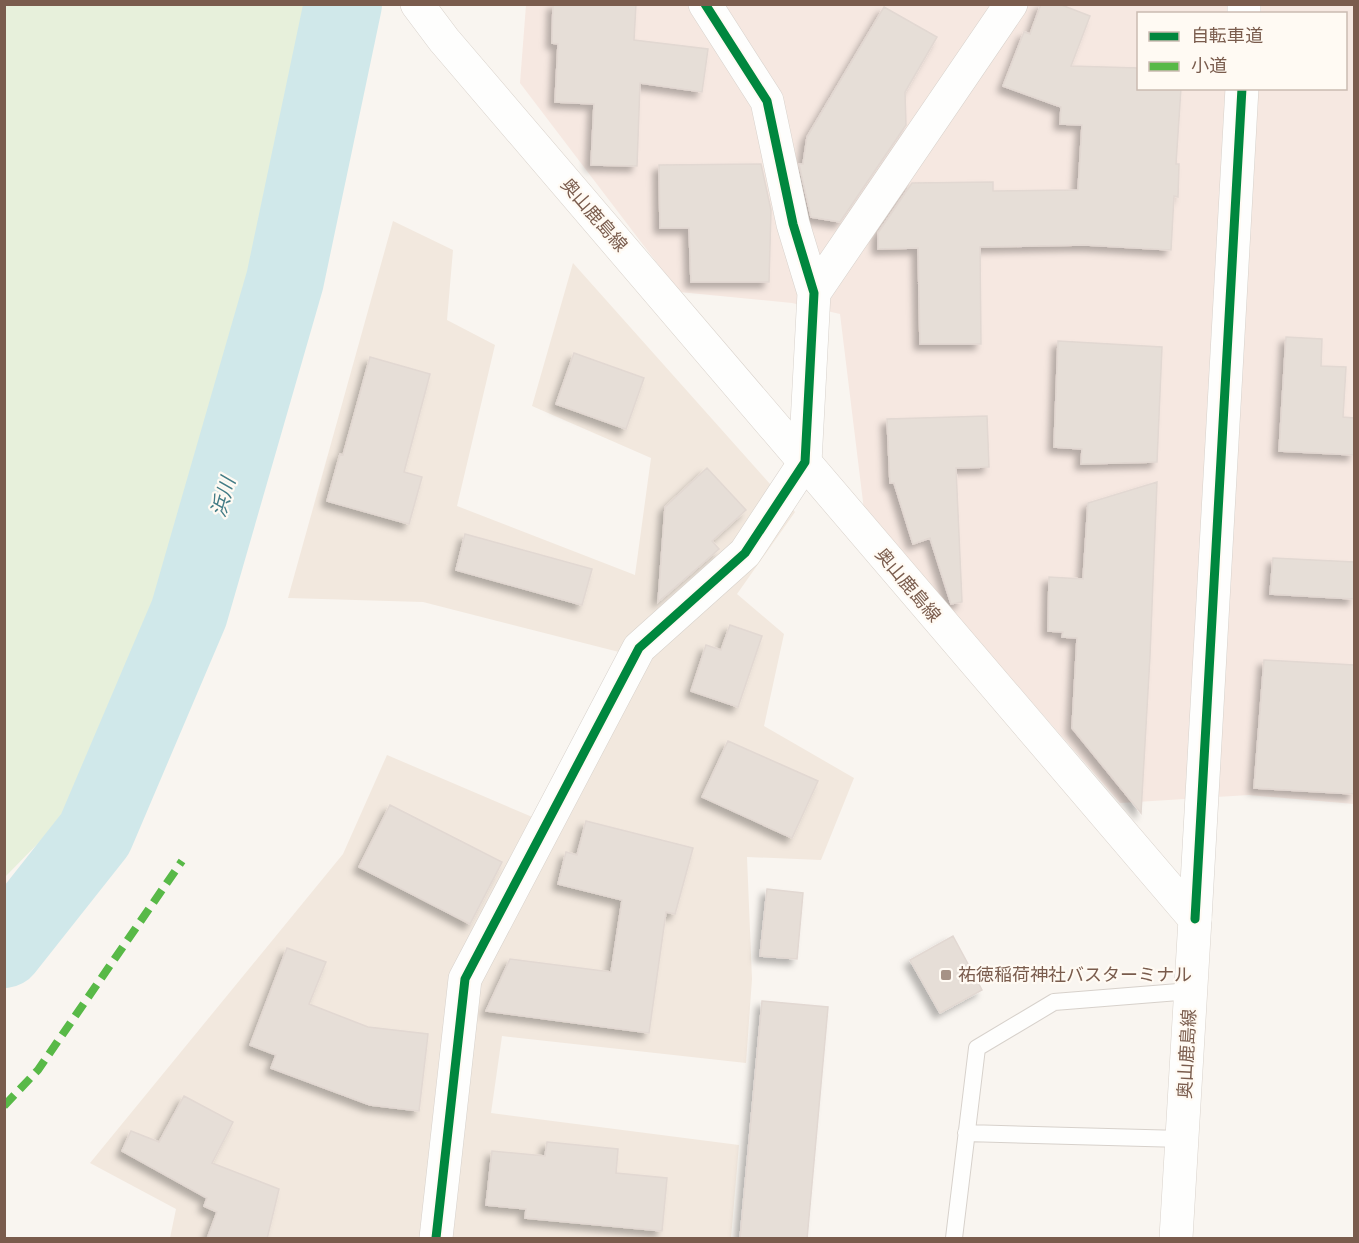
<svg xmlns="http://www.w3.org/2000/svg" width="1359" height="1243" viewBox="0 0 1359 1243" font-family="'Work Sans','Noto Sans JP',sans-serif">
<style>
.residential{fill:#f2e8de}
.commercial{fill:#f6e8e1;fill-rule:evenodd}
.green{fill:#e7f0db}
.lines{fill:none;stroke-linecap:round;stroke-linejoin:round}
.river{stroke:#d0e8ea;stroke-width:78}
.building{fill:#e6ded7;stroke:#e2d8d2;stroke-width:1.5;filter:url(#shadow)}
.service-casing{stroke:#d7d1cb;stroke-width:18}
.minor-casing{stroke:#d7d1cb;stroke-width:34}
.secondary-casing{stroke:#d9d2cb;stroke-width:34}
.service{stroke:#fefefd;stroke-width:16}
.minor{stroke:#fefefd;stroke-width:33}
.secondary{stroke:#fefefd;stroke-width:33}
.quiet{stroke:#58b947;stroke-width:8;stroke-dasharray:15 8;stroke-linecap:butt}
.cycleway-casing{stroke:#fffaf3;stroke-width:13}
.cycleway{stroke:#00873e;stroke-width:9}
.poi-dot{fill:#a69286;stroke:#fffaf3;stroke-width:2}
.labels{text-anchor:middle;stroke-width:4.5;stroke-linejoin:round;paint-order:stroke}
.street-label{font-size:18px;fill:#7a5c4d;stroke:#fffaf3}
.poi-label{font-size:18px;fill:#7a5c4d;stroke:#fffaf3;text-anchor:start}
.water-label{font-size:20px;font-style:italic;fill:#437c86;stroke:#fffaf3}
</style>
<defs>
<filter id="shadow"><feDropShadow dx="-5.5" dy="5.5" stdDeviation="3" flood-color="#0004"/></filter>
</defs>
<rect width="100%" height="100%" fill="#f9f5f0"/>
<path class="residential" d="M 393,221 L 453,250 L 447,320 L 495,345 L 457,506 L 635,575 L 651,458 L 532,406 L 573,263 L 795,512 L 737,594 L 784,634 L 764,726 L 854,778 L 821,860 L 747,857 L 752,979 L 746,1063 L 502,1036 L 491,1113 L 739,1145 L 731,1238 L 170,1238 L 176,1209 L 90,1163 L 343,854 L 387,755 L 537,819 L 619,652 L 423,602 L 288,598 Z"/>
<path class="commercial" d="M 526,5 L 1354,5 L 1354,804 L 1249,795 L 1120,803 L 864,510 L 840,314 L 792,303 L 679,292 L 520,83 ZM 1138,14 L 1346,14 L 1346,88 L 1138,88 Z"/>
<path class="green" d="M 5,4 L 309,5 L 214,457 L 58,823 L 5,877 Z"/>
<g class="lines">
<path class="river" d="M 4,949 L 95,834 L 189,613 L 285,280 L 343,4"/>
</g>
<path class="building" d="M 553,4 L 636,4 L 634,40 L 708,49 L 702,92 L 640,83 L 637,166 L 591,165 L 594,104 L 555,102 L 558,44 L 552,43 Z
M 1041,4 L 1059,4 L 1090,16 L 1071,66 L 1138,68 L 1138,88 L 1181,88 L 1176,164 L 1179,164 L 1178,197 L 1174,196 L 1171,250 L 1085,245 L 980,247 L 981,344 L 920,344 L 918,248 L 878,249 L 878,233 L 912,183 L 993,182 L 993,191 L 1078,190 L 1082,125 L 1060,124 L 1061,107 L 1003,86 L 1024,32 L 1030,34 Z
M 884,7 L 937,37 L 905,92 L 906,125 L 840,222 L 811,217 L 799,164 L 803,164 L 807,137 Z
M 761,164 L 771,210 L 769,282 L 691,282 L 689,228 L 660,228 L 659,165 Z
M 1286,337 L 1322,339 L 1321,366 L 1346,367 L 1343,417 L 1354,418 L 1354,455 L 1279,451 Z
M 1058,341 L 1162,347 L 1157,462 L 1081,464 L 1082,449 L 1054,447 Z
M 574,353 L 644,378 L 626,429 L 556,404 Z
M 370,357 L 430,374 L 404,472 L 422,477 L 409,524 L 327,501 L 340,454 L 343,455 Z
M 987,416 L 989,467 L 956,468 L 962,602 L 951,604 L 930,538 L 913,544 L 894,483 L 890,483 L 887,419 Z
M 707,468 L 746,510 L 712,541 L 719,549 L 658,602 L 665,507 Z
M 1157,482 L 1150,656 L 1141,813 L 1072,728 L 1077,638 L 1062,637 L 1063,632 L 1048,631 L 1049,577 L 1083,579 L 1088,503 Z
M 465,534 L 592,569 L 582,605 L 456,570 Z
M 1273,558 L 1354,562 L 1354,599 L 1270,594 Z
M 730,625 L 762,636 L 738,707 L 691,691 L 706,645 L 721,650 Z
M 1264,660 L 1354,665 L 1354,794 L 1254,788 Z
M 728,741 L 818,781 L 792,838 L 702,797 Z
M 390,805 L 502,862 L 470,924 L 359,867 Z
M 586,821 L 693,848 L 675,914 L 666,912 L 649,1033 L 486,1011 L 510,959 L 611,972 L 622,900 L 558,884 L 566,852 L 577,855 Z
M 767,889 L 803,893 L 797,959 L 760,956 Z
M 953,936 L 982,990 L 940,1013 L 910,960 Z
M 287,948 L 326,962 L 309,1004 L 368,1027 L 428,1034 L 419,1111 L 370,1105 L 271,1068 L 276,1055 L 250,1045 Z
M 762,1001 L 828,1007 L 807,1239 L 740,1239 Z
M 184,1096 L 233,1122 L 212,1163 L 279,1189 L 267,1239 L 207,1239 L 217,1212 L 204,1206 L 207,1198 L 122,1151 L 131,1131 L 159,1142 Z
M 547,1142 L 618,1149 L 616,1173 L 667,1178 L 662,1231 L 525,1218 L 526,1209 L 486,1205 L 492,1151 L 545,1156 Z"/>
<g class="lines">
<defs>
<path id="service" d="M 966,1133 L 1182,1139
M 954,1238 L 977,1048 L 1054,1002 L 1191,991"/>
<path id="minor" d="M 1244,14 L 1244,4
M 814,293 L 1011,4
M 1195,919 L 1242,88
M 436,1238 L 465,979 L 639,648 L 745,553 L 805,462 L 814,293 L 793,224 L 767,101 L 705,4"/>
<path id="secondary" d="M 417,4 L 444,40 C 695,332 943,627 1195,919 L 1176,1238"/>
</defs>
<use href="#service" class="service-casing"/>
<use href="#minor" class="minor-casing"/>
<use href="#secondary" class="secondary-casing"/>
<use href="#service" class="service"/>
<use href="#minor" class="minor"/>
<use href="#secondary" class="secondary"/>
<path class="quiet" d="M 4,1106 L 38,1070 L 182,861"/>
<defs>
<path id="cycleway" d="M 1195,919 L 1242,88
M 436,1238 L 465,979 L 639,648 L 745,553 L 805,462 L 814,293 L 793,224 L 767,101 L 705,4"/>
</defs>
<use href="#cycleway" class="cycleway-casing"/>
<use href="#cycleway" class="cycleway"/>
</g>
<rect class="poi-dot" x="940" y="969" width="12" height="12" rx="3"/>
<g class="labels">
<g class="street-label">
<text transform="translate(594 215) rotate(49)" y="6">奥山鹿島線</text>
<text transform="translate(908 585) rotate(50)" y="6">奥山鹿島線</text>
<text transform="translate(1187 1054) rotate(-87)" y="6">奥山鹿島線</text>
</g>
<g class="poi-label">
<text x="958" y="981">祐徳稲荷神社バスターミナル</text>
</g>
<g class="water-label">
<text transform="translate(223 497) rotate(-74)" y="7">浜川</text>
</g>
</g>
<rect width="1359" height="1243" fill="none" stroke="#7a5c4d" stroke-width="12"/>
<rect x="1137" y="12" width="210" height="78" fill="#fffaf3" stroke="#cabbb1" stroke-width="1.5"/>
<rect x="1149" y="32" width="30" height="9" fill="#00873e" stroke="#cabbb1" stroke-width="1.5"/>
<text x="1191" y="42" font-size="18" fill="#7a5c4d">自転車道</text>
<rect x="1149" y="62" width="30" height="9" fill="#58b947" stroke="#cabbb1" stroke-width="1.5"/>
<text x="1191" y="72" font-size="18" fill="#7a5c4d">小道</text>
</svg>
